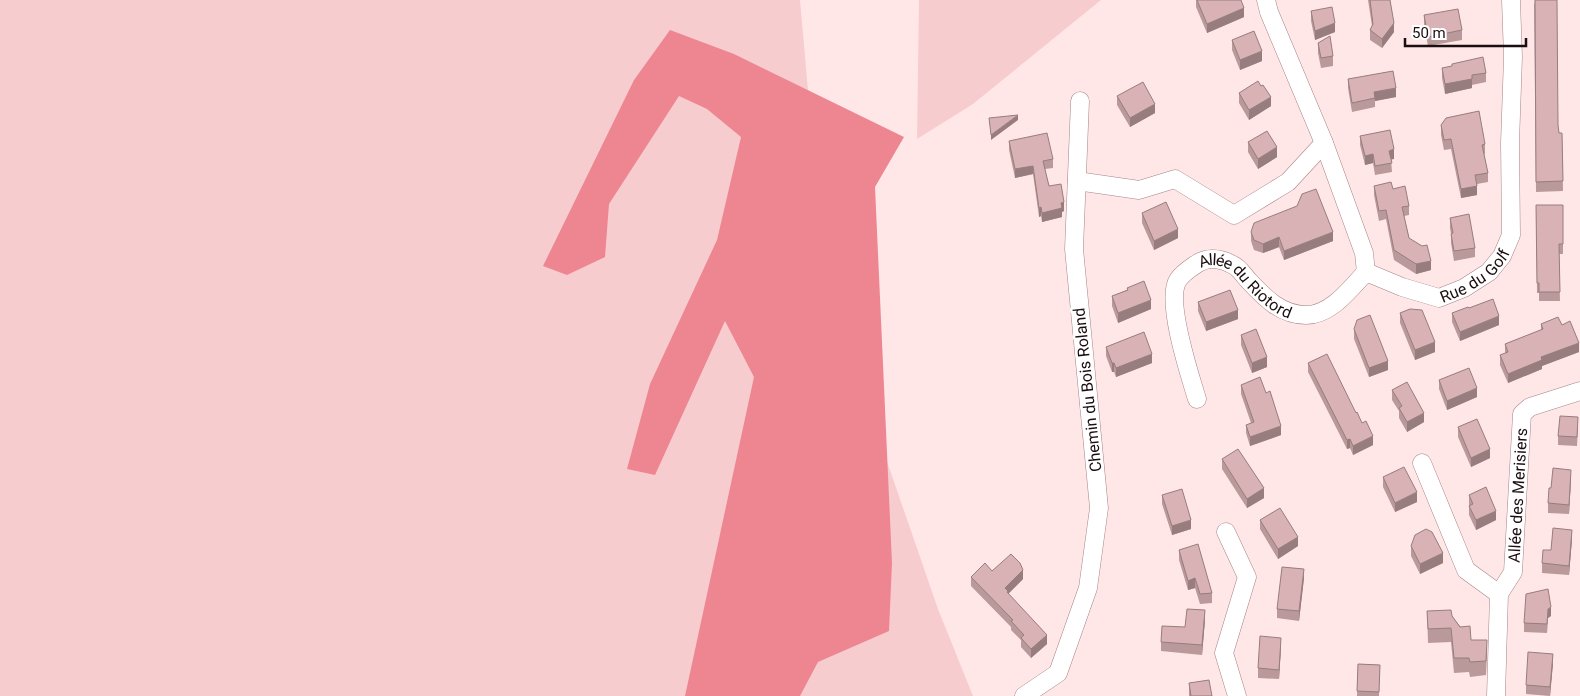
<svg xmlns="http://www.w3.org/2000/svg" width="1580" height="696" viewBox="0 0 1580 696" font-family="Roboto,sans-serif">
<style>
.green{fill:#f7cccf}
.forest{fill:#ee8692}
.lines{fill:none;stroke-linecap:round;stroke-linejoin:round}
.street-casing{stroke:#a78386;stroke-width:19}
.street{stroke:#fff;stroke-width:18}
.wall{fill:#ba999b}
.shaded-wall{fill:#977d7e}
.building{fill:#d8b2b4;stroke:#977d7e}
.labels{text-anchor:middle;stroke-width:5;stroke-linejoin:round;paint-order:stroke}
.street-label{font-size:16px;fill:#1b0e10;stroke:#fff}
</style>
<rect width="100%" height="100%" fill="#ffe7e8"/>
<path class="green" d="M 0,0 L 800,0 L 825,282 L 938,609 L 973,696 L 0,696 Z
M 919,0 L 1101,0 L 973,104 L 917,139 Z"/>
<path class="forest" d="M 670,30 L 734,54 L 904,137 L 875,187 L 892,563 L 889,631 L 818,662 L 800,696 L 685,696 L 754,377 L 725,321 L 655,475 L 627,469 L 650,384 L 717,240 L 741,137 L 707,109 L 679,96 L 609,204 L 605,257 L 567,275 L 543,266 L 634,80 Z"/>
<g class="lines">
<defs>
<g id="street">
<path id="s1" d="M 1266,0 L 1269,12 L 1324,143 L 1364,253 L 1366,272 L 1402,287 L 1439,298 L 1464,288 L 1489,272 L 1502,256 L 1511,235 L 1510,143 L 1513,57 L 1511,0"/>
<path d="M 1077,181 L 1139,190 L 1175,179 L 1234,215 L 1288,182 L 1324,143"/>
<path id="s2" d="M 1197,399 C 1190,376 1165,300 1178,280 C 1182,274 1189,269 1195,265 C 1208,256 1220,258 1233,265 C 1240,268 1244,276 1249,281 C 1265,298 1281,315 1306,315 C 1331,315 1350,289 1366,272"/>
<path d="M 1422,463 L 1466,570 L 1499,594"/>
<path d="M 1226,532 L 1247,577 L 1224,653 L 1237,696"/>
<path d="M 1024,696 L 1058,673 L 1088,588 L 1099,508 L 1074,249 L 1080,101"/>
<path id="s3" d="M 1496,696 L 1499,594 L 1513,572 L 1522,414 L 1530,407 L 1580,391"/>
</g>
</defs>
<use href="#street" class="street-casing"/>
<use href="#street" class="street"/>
</g>
<path class="wall" d="M 1196,0 L 1241,0 L 1244,17 L 1207,33 L 1196,7 Z
M 1368,0 L 1390,0 L 1394,32 L 1382,48 L 1370,40 L 1370,30 L 1372,26 Z
M 1534,0 L 1559,133 L 1562,133 L 1563,191 L 1536,192 Z
M 1311,11 L 1335,32 L 1315,40 L 1311,21 Z
M 1424,15 L 1462,30 L 1462,40 L 1428,46 L 1424,25 Z
M 1232,40 L 1262,61 L 1240,70 L 1232,50 Z
M 1318,43 L 1333,56 L 1333,66 L 1321,68 L 1318,53 Z
M 1452,64 L 1486,73 L 1486,82 L 1472,85 L 1472,88 L 1445,94 L 1442,78 L 1442,68 L 1452,66 Z
M 1348,79 L 1396,97 L 1375,101 L 1375,107 L 1352,112 L 1348,88 Z
M 1239,93 L 1271,106 L 1249,120 L 1239,103 Z
M 1117,96 L 1155,113 L 1130,127 L 1117,105 Z
M 1441,125 L 1485,144 L 1485,154 L 1484,154 L 1488,173 L 1488,182 L 1477,184 L 1477,195 L 1461,198 L 1451,149 L 1444,150 L 1441,135 Z
M 1360,136 L 1394,159 L 1391,159 L 1392,172 L 1375,175 L 1373,163 L 1365,165 L 1360,145 Z
M 1009,141 L 1053,159 L 1053,168 L 1045,169 L 1049,186 L 1064,211 L 1062,212 L 1062,217 L 1042,222 L 1041,216 L 1039,217 L 1033,174 L 1015,178 L 1009,150 Z
M 1248,142 L 1277,157 L 1258,169 L 1248,152 Z
M 1374,186 L 1393,189 L 1409,206 L 1409,215 L 1404,216 L 1409,238 L 1431,270 L 1416,274 L 1394,260 L 1386,219 L 1379,221 L 1374,195 Z
M 1536,205 L 1563,205 L 1563,254 L 1559,254 L 1560,301 L 1539,301 L 1539,293 L 1537,293 Z
M 1142,213 L 1178,238 L 1154,250 L 1142,223 Z
M 1450,218 L 1475,248 L 1475,257 L 1454,261 L 1451,243 L 1451,234 L 1450,228 Z
M 1251,232 L 1333,241 L 1284,260 L 1279,247 L 1263,253 L 1254,250 L 1251,241 Z
M 1127,288 L 1151,309 L 1118,323 L 1112,306 L 1112,296 L 1127,290 Z
M 1198,302 L 1238,319 L 1206,331 L 1198,311 Z
M 1469,308 L 1499,325 L 1460,341 L 1452,322 L 1452,313 Z
M 1400,313 L 1435,352 L 1415,360 L 1400,323 Z
M 1541,324 L 1562,325 L 1579,352 L 1542,366 L 1542,369 L 1508,383 L 1500,365 L 1500,355 L 1505,354 L 1505,344 L 1541,330 Z
M 1354,329 L 1388,370 L 1369,377 L 1354,339 Z
M 1241,335 L 1267,367 L 1252,373 L 1241,345 Z
M 1106,347 L 1152,363 L 1116,377 L 1114,372 L 1112,372 L 1106,356 Z
M 1308,363 L 1356,413 L 1373,445 L 1353,455 L 1350,448 L 1347,449 L 1308,372 Z
M 1439,380 L 1477,397 L 1447,410 L 1439,389 Z
M 1241,385 L 1266,393 L 1281,435 L 1250,446 L 1246,433 L 1246,425 L 1251,423 L 1241,394 Z
M 1392,390 L 1424,422 L 1407,432 L 1399,418 L 1399,411 L 1392,400 Z
M 1458,427 L 1490,458 L 1471,467 L 1458,437 Z
M 1578,427 L 1577,446 L 1558,445 L 1558,436 Z
M 1222,459 L 1264,498 L 1247,508 L 1222,469 Z
M 1383,477 L 1417,502 L 1395,512 L 1383,487 Z
M 1571,479 L 1569,514 L 1548,513 L 1548,503 L 1551,488 Z
M 1162,495 L 1191,529 L 1172,535 L 1162,504 Z
M 1469,495 L 1496,520 L 1476,530 L 1469,515 Z
M 1260,520 L 1298,546 L 1278,559 L 1260,529 Z
M 1572,539 L 1569,575 L 1542,573 L 1542,563 L 1551,550 Z
M 1411,546 L 1443,563 L 1420,574 L 1411,556 Z
M 1179,550 L 1212,593 L 1212,603 L 1200,604 L 1195,588 L 1188,590 L 1179,560 Z
M 992,571 L 1023,579 L 1008,594 L 1047,644 L 1031,658 L 1021,647 L 1021,640 L 1011,630 L 1011,627 L 971,586 L 971,577 Z
M 1304,578 L 1299,621 L 1277,618 L 1277,609 Z
M 1427,611 L 1452,616 L 1471,640 L 1487,654 L 1486,675 L 1470,677 L 1469,672 L 1454,673 L 1451,642 L 1428,643 Z
M 1551,616 L 1548,618 L 1547,633 L 1524,632 L 1524,623 Z
M 1205,620 L 1202,655 L 1161,651 L 1161,642 L 1185,627 Z
M 1281,647 L 1279,679 L 1258,678 L 1258,668 Z
M 1553,663 L 1550,696 L 1526,694 L 1526,685 Z
M 1358,664 L 1380,665 L 1379,696 L 1357,696 Z
M 1189,683 L 1212,696 L 1189,696 Z"/>
<path class="shaded-wall" d="M 1244,8 L 1244,17 L 1207,33 L 1207,24 Z
M 1335,23 L 1335,32 L 1315,40 L 1315,31 Z
M 1394,23 L 1394,32 L 1382,48 L 1382,39 Z
M 1262,51 L 1262,61 L 1240,70 L 1240,60 Z
M 1472,79 L 1472,88 L 1445,94 L 1445,84 Z
M 1396,88 L 1396,97 L 1375,101 L 1374,92 Z
M 1271,97 L 1271,106 L 1249,120 L 1249,110 Z
M 1155,104 L 1155,113 L 1130,127 L 1130,118 Z
M 1018,115 L 1018,120 L 991,140 L 991,135 Z
M 1277,147 L 1277,157 L 1258,169 L 1258,159 Z
M 1394,149 L 1394,159 L 1389,160 L 1389,151 Z
M 1373,154 L 1373,163 L 1365,165 L 1365,156 Z
M 1033,166 L 1033,174 L 1015,178 L 1015,169 Z
M 1477,186 L 1477,195 L 1461,198 L 1461,189 Z
M 1064,202 L 1064,211 L 1062,212 L 1062,217 L 1042,222 L 1042,213 L 1061,203 Z
M 1041,207 L 1041,216 L 1039,217 L 1039,208 Z
M 1178,229 L 1178,238 L 1154,250 L 1154,241 Z
M 1333,232 L 1333,241 L 1284,260 L 1284,251 Z
M 1279,237 L 1279,247 L 1263,253 L 1263,244 Z
M 1431,261 L 1431,270 L 1416,274 L 1416,264 Z
M 1151,300 L 1151,309 L 1118,323 L 1118,313 Z
M 1238,310 L 1238,319 L 1206,331 L 1206,322 Z
M 1499,316 L 1499,325 L 1460,341 L 1460,332 Z
M 1435,342 L 1435,352 L 1415,360 L 1415,350 Z
M 1579,343 L 1579,352 L 1542,366 L 1542,369 L 1508,383 L 1508,374 L 1541,357 Z
M 1152,354 L 1152,363 L 1116,377 L 1116,368 Z
M 1267,357 L 1267,367 L 1252,373 L 1252,363 Z
M 1388,361 L 1388,370 L 1369,377 L 1369,368 Z
M 1112,363 L 1114,363 L 1114,372 L 1112,372 Z
M 1477,388 L 1477,397 L 1447,410 L 1447,401 Z
M 1424,413 L 1424,422 L 1407,432 L 1407,422 Z
M 1281,426 L 1281,435 L 1250,446 L 1250,437 Z
M 1373,436 L 1373,445 L 1353,455 L 1353,446 Z
M 1350,439 L 1350,448 L 1347,449 L 1347,440 Z
M 1490,449 L 1490,458 L 1471,467 L 1471,458 Z
M 1571,470 L 1571,479 L 1569,514 L 1569,505 Z
M 1264,488 L 1264,498 L 1247,508 L 1247,499 Z
M 1417,492 L 1417,502 L 1395,512 L 1395,503 Z
M 1496,511 L 1496,520 L 1476,530 L 1476,520 Z
M 1191,520 L 1191,529 L 1172,535 L 1172,526 Z
M 1572,530 L 1572,539 L 1569,575 L 1569,566 Z
M 1298,537 L 1298,546 L 1278,559 L 1278,549 Z
M 1443,553 L 1443,563 L 1420,574 L 1420,564 Z
M 1304,569 L 1304,578 L 1299,621 L 1299,611 Z
M 1023,570 L 1023,579 L 1008,594 L 1005,588 Z
M 1195,578 L 1195,588 L 1188,590 L 1188,581 Z
M 1551,607 L 1551,616 L 1548,618 L 1547,633 L 1548,609 Z
M 1205,610 L 1205,620 L 1202,655 L 1202,645 Z
M 1047,635 L 1047,644 L 1031,658 L 1031,649 Z
M 1281,638 L 1281,647 L 1279,679 L 1279,670 Z
M 1553,654 L 1553,663 L 1550,696 L 1550,687 Z"/>
<path class="building" d="M 1197,0 L 1241,0 L 1244,8 L 1207,24 Z
M 1370,0 L 1390,0 L 1394,23 L 1382,39 L 1370,30 L 1373,24 Z
M 1535,0 L 1557,0 L 1558,125 L 1559,133 L 1562,133 L 1563,181 L 1536,182 Z
M 1332,7 L 1335,23 L 1315,31 L 1311,11 Z
M 1458,9 L 1462,30 L 1428,37 L 1424,15 Z
M 1254,31 L 1262,51 L 1240,60 L 1232,40 Z
M 1330,36 L 1333,56 L 1321,58 L 1318,43 Z
M 1483,57 L 1486,73 L 1472,75 L 1472,79 L 1445,84 L 1442,68 L 1452,66 L 1452,64 Z
M 1393,71 L 1396,88 L 1374,92 L 1375,98 L 1352,103 L 1348,79 Z
M 1258,81 L 1261,86 L 1263,85 L 1271,97 L 1249,110 L 1239,93 Z
M 1143,82 L 1155,104 L 1130,118 L 1117,96 Z
M 1479,111 L 1485,144 L 1482,145 L 1488,173 L 1475,175 L 1477,186 L 1461,189 L 1451,139 L 1444,140 L 1441,125 L 1446,118 Z
M 1018,115 L 991,135 L 989,118 Z
M 1390,130 L 1394,149 L 1389,151 L 1392,163 L 1375,166 L 1373,154 L 1365,156 L 1360,136 Z
M 1267,131 L 1277,147 L 1258,159 L 1248,142 Z
M 1047,133 L 1053,159 L 1043,161 L 1049,186 L 1061,184 L 1064,202 L 1061,203 L 1062,208 L 1042,213 L 1041,207 L 1039,208 L 1033,166 L 1015,169 L 1009,141 Z
M 1391,182 L 1393,189 L 1405,186 L 1409,206 L 1402,207 L 1409,238 L 1422,246 L 1427,245 L 1431,261 L 1416,264 L 1394,250 L 1386,210 L 1379,211 L 1374,186 Z
M 1316,189 L 1333,232 L 1284,251 L 1279,237 L 1263,244 L 1254,240 L 1251,232 L 1254,223 L 1297,206 L 1302,194 Z
M 1166,202 L 1178,229 L 1154,241 L 1142,213 Z
M 1536,205 L 1563,205 L 1563,244 L 1559,244 L 1560,292 L 1539,292 L 1539,283 L 1537,283 Z
M 1469,214 L 1475,248 L 1454,251 L 1451,234 L 1453,233 L 1450,218 Z
M 1144,281 L 1151,300 L 1118,313 L 1112,296 L 1128,290 L 1127,288 Z
M 1230,290 L 1238,310 L 1206,322 L 1198,302 Z
M 1493,299 L 1499,316 L 1460,332 L 1452,313 L 1468,307 L 1469,308 Z
M 1410,309 L 1422,310 L 1435,342 L 1415,350 L 1400,313 Z
M 1370,315 L 1388,361 L 1369,368 L 1354,329 L 1357,320 Z
M 1558,317 L 1562,325 L 1570,321 L 1579,343 L 1541,357 L 1542,360 L 1508,374 L 1500,355 L 1508,352 L 1505,344 L 1543,329 L 1541,324 Z
M 1256,329 L 1267,357 L 1252,363 L 1241,335 Z
M 1144,332 L 1152,354 L 1116,368 L 1114,363 L 1112,363 L 1106,347 Z
M 1327,354 L 1356,413 L 1357,412 L 1362,423 L 1366,421 L 1373,436 L 1353,446 L 1350,439 L 1347,440 L 1308,363 Z
M 1469,368 L 1477,388 L 1447,401 L 1439,380 Z
M 1260,377 L 1266,393 L 1270,391 L 1281,426 L 1250,437 L 1246,425 L 1254,422 L 1241,385 Z
M 1407,382 L 1424,413 L 1407,422 L 1399,408 L 1402,406 L 1392,390 Z
M 1560,416 L 1578,417 L 1577,437 L 1558,436 Z
M 1477,419 L 1490,449 L 1471,458 L 1458,427 Z
M 1238,449 L 1264,488 L 1247,499 L 1222,459 Z
M 1404,467 L 1417,492 L 1395,503 L 1383,477 Z
M 1553,468 L 1571,470 L 1569,505 L 1548,503 L 1549,488 L 1551,488 Z
M 1486,487 L 1496,511 L 1476,520 L 1469,506 L 1473,504 L 1469,495 Z
M 1182,489 L 1191,520 L 1172,526 L 1162,495 Z
M 1280,508 L 1298,537 L 1278,549 L 1260,520 Z
M 1553,528 L 1572,530 L 1569,566 L 1542,563 L 1543,550 L 1551,550 Z
M 1426,529 L 1432,532 L 1443,553 L 1420,564 L 1411,546 L 1415,535 Z
M 1198,544 L 1212,593 L 1200,594 L 1195,578 L 1188,581 L 1179,550 Z
M 1011,554 L 1020,563 L 1023,570 L 1005,588 L 1008,591 L 1007,592 L 1047,635 L 1031,649 L 1021,638 L 1024,635 L 1011,621 L 1013,620 L 971,577 L 985,563 L 992,571 Z
M 1282,567 L 1304,569 L 1299,611 L 1277,609 Z
M 1548,589 L 1551,607 L 1548,609 L 1547,624 L 1524,623 L 1526,594 Z
M 1187,609 L 1205,610 L 1202,645 L 1161,642 L 1162,626 L 1185,627 Z
M 1451,610 L 1452,616 L 1460,627 L 1470,626 L 1471,640 L 1487,640 L 1486,661 L 1470,662 L 1469,658 L 1454,658 L 1451,628 L 1428,629 L 1427,611 Z
M 1260,636 L 1281,638 L 1279,670 L 1258,668 Z
M 1528,652 L 1553,654 L 1550,687 L 1526,685 Z
M 1358,664 L 1380,665 L 1379,692 L 1357,691 Z
M 1209,680 L 1212,696 L 1191,696 L 1189,683 Z"/>
<g class="labels">
<g class="street-label">
<text dy="6" stroke="none"><textPath href="#s1" startOffset="411">Rue du Golf</textPath></text>
<text dy="6" stroke="none"><textPath href="#s2" startOffset="206">Allée du Riotord</textPath></text>
<text transform="translate(1087 390) rotate(-96)" y="6">Chemin du Bois Roland</text>
<text dy="6" stroke="none"><textPath href="#s3" startOffset="205">Allée des Merisiers</textPath></text>
</g>
</g>
<path d="M1405 38v8h121v-8" fill="none" stroke="#1b0e10" stroke-width="2.5"/>
<text x="1412" y="38" font-size="15" fill="#1b0e10" stroke="#ffffff" stroke-width="4" paint-order="stroke">50 m</text>
</svg>
